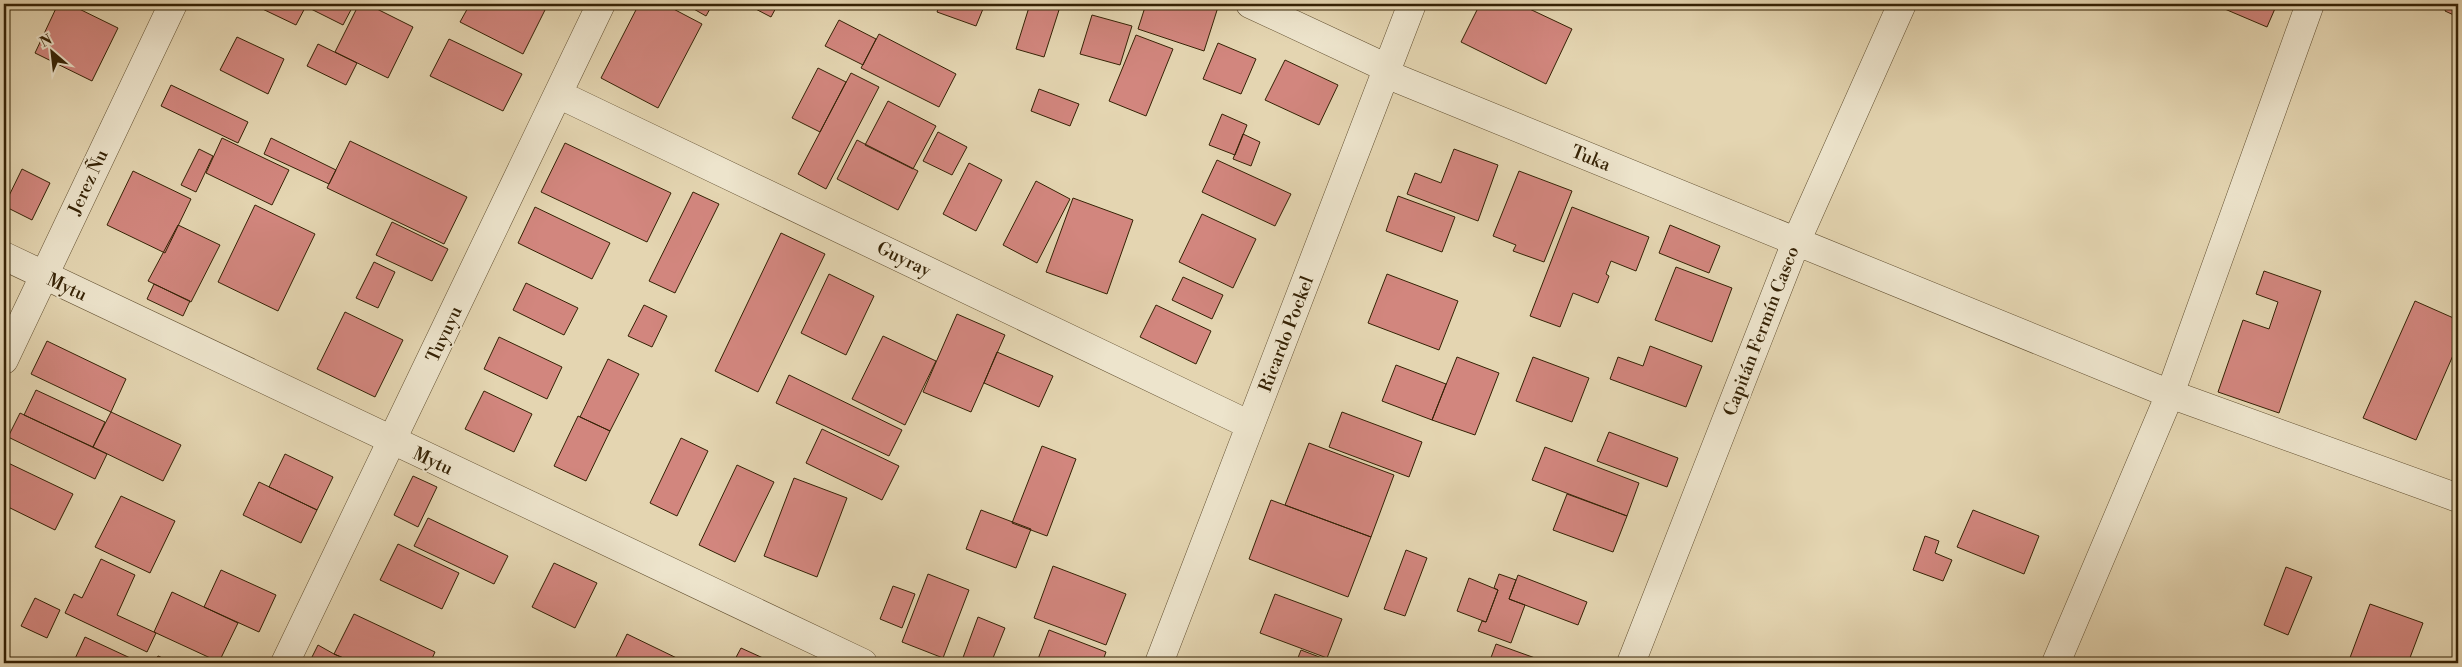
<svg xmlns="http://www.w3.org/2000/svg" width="2462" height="667" viewBox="0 0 2462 667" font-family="'Libre Bodoni',serif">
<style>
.building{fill:#d2867e;stroke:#352205}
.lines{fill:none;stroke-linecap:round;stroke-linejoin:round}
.street-casing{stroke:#614f30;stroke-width:29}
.street{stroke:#ede4cc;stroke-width:28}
.labels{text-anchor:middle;stroke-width:4;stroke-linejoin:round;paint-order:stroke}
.street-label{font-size:18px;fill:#352205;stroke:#ede4cc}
</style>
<rect width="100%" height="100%" fill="#e4d5b1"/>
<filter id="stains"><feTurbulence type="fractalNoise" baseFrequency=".004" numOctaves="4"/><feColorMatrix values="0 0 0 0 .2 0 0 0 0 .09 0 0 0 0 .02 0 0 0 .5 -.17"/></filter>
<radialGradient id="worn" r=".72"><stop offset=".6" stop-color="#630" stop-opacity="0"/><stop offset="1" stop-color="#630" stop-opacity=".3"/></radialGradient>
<path class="building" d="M 58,4 L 69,4 L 118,28 L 92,81 L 35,53 Z
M 252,4 L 307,4 L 296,25 Z
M 313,4 L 354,4 L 343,25 L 311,9 Z
M 359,4 L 367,4 L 413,27 L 388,78 L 335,52 Z
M 470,4 L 548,4 L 523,54 L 460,22 Z
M 639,4 L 664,4 L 702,24 L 658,108 L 601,78 Z
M 685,4 L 705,4 L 711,7 L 706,16 Z
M 746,4 L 778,4 L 771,17 Z
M 940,4 L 985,4 L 976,26 L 937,12 Z
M 1030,4 L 1041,4 L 1059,10 L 1044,57 L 1016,49 Z
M 1146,4 L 1219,4 L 1204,51 L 1138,29 Z
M 1480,4 L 1519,4 L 1572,29 L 1546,84 L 1461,42 Z
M 2213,4 L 2277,4 L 2267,27 Z
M 2448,4 L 2458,4 L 2458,17 L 2445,11 Z
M 1092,15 L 1132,26 L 1120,65 L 1080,54 Z
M 839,20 L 876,39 L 863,65 L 825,46 Z
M 879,34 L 956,74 L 939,107 L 861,68 Z
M 1136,35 L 1173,49 L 1146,116 L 1109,101 Z
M 237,37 L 284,59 L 268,94 L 220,70 Z
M 449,39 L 522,74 L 503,111 L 430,76 Z
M 1218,43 L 1256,59 L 1241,94 L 1203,79 Z
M 318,44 L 357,63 L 346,85 L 307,66 Z
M 1285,60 L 1338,85 L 1319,125 L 1265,100 Z
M 818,68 L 846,82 L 820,132 L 792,118 Z
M 851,73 L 879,87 L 826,189 L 798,174 Z
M 171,85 L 248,122 L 238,143 L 161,106 Z
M 1039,89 L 1079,104 L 1070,126 L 1031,111 Z
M 888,101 L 936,126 L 913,169 L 865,145 Z
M 1222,114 L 1247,125 L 1235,155 L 1209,145 Z
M 938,132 L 967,147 L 952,175 L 923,161 Z
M 1243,134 L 1260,142 L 1251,166 L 1233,159 Z
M 222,138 L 289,170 L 272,205 L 206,173 Z
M 271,138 L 336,170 L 329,184 L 264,154 Z
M 857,140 L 918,171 L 898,210 L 837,179 Z
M 350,141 L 467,197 L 444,244 L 327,188 Z
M 565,143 L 671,193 L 647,242 L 541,192 Z
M 199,149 L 213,156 L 196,192 L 181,185 Z
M 1454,149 L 1498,165 L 1478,221 L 1407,194 L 1415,173 L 1441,183 Z
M 1217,160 L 1291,194 L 1275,226 L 1202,192 Z
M 969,163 L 1002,180 L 976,231 L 943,214 Z
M 22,169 L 50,183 L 32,220 L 4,206 Z
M 133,171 L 191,199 L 165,253 L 107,225 Z
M 1519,171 L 1572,191 L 1544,262 L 1513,251 L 1516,245 L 1493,236 Z
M 1036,181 L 1070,199 L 1037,263 L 1003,245 Z
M 693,192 L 719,204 L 675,293 L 649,281 Z
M 1398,196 L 1455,217 L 1442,252 L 1386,231 Z
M 1073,198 L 1133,220 L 1107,294 L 1046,272 Z
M 255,205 L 315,234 L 278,311 L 218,282 Z
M 535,207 L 610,243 L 592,279 L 518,243 Z
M 1572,207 L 1649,237 L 1636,271 L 1611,261 L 1606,274 L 1609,276 L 1598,303 L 1573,293 L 1560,327 L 1530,316 Z
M 1202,214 L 1256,239 L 1233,288 L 1179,262 Z
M 392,222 L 448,249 L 432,281 L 376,255 Z
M 178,225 L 220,245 L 191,302 L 148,281 Z
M 1670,225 L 1720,246 L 1709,273 L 1659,253 Z
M 781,233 L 825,254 L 758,392 L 715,371 Z
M 374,262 L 395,272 L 378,308 L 356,298 Z
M 1676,267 L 1732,288 L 1712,342 L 1655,320 Z
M 2264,271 L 2321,291 L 2279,413 L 2218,392 L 2243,320 L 2269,329 L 2278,302 L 2256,294 Z
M 829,274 L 874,296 L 846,355 L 801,333 Z
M 1387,274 L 1458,301 L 1439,350 L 1368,323 Z
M 1183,277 L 1223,295 L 1212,319 L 1172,300 Z
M 526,283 L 578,308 L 564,335 L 513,310 Z
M 154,284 L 190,301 L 183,316 L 147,299 Z
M 2415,301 L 2458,320 L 2458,344 L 2416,440 L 2363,418 Z
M 644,305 L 667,316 L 652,347 L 628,336 Z
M 1156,305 L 1211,331 L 1196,364 L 1140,337 Z
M 345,312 L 403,340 L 375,397 L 317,369 Z
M 957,314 L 1005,335 L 971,412 L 923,392 Z
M 883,336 L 936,361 L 905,425 L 852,399 Z
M 499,337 L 562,367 L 547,399 L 484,369 Z
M 47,341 L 126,379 L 111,412 L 31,374 Z
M 1650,346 L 1702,366 L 1686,407 L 1610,379 L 1618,357 L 1643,366 Z
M 997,352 L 1053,376 L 1039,407 L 984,383 Z
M 1457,357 L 1499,373 L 1475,435 L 1432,420 Z
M 1533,357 L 1589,378 L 1572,422 L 1516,401 Z
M 608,359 L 639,374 L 610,431 L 580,417 Z
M 1396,365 L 1446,384 L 1432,420 L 1382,401 Z
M 789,375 L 902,430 L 889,456 L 776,403 Z
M 36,390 L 105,422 L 93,447 L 24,415 Z
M 484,391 L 532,414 L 514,452 L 465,429 Z
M 111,412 L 181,445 L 163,481 L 93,447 Z
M 1342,412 L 1422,442 L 1409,477 L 1329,447 Z
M 20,413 L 107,454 L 95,479 L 8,437 Z
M 578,416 L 610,431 L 586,481 L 554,466 Z
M 822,429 L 899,466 L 882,500 L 806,463 Z
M 1609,432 L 1678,458 L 1667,487 L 1597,461 Z
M 681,438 L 708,451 L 677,516 L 650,503 Z
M 1309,443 L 1394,475 L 1371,537 L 1285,505 Z
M 1042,446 L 1076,459 L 1047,536 L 1012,523 Z
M 1545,447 L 1639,483 L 1627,516 L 1532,480 Z
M 285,454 L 333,477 L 317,510 L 269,487 Z
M 4,461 L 73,494 L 55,530 L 4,505 Z
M 737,465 L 774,482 L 735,562 L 699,545 Z
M 413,476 L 437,487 L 418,527 L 394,515 Z
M 794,478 L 847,498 L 817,577 L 764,556 Z
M 259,482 L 317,510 L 301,543 L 243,515 Z
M 1567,494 L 1627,516 L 1613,552 L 1553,530 Z
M 121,496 L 175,521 L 150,573 L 95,547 Z
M 1271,500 L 1371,537 L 1348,597 L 1249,559 Z
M 981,510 L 1031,529 L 1016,568 L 966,549 Z
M 1973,510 L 2039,536 L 2024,574 L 1957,547 Z
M 428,518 L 508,556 L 494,584 L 414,546 Z
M 1925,536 L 1939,541 L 1935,553 L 1952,560 L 1943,581 L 1913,570 Z
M 398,544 L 459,573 L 442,609 L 380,580 Z
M 1406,550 L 1427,558 L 1405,616 L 1384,609 Z
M 101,559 L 135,575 L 117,615 L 156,633 L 147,652 L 65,613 L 74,594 L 82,598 Z
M 554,563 L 597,583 L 575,628 L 532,607 Z
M 1053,566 L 1126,594 L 1106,645 L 1034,618 Z
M 2286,567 L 2312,577 L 2288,635 L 2264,625 Z
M 221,570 L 276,595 L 259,632 L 204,607 Z
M 928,574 L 969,590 L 943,658 L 902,642 Z
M 1499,574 L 1516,580 L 1509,599 L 1525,605 L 1511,643 L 1478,631 L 1482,621 L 1486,622 L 1498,590 L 1494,588 Z
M 1518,575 L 1587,602 L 1578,625 L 1509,599 Z
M 1469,578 L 1498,590 L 1486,622 L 1457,611 Z
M 893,586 L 915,594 L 902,628 L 880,619 Z
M 172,592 L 238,623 L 219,662 L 154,632 Z
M 1275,594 L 1342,619 L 1327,658 L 1260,633 Z
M 35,598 L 60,610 L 47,638 L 21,626 Z
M 2370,604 L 2423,623 L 2408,663 L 2348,663 Z
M 354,614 L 435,652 L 430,663 L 355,663 L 334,654 Z
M 978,617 L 1005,628 L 991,663 L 961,663 Z
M 1049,630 L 1106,652 L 1102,663 L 1050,663 L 1038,659 Z
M 627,634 L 687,663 L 613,663 Z
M 85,637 L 141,663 L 73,663 Z
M 1496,644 L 1549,663 L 1489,663 Z
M 318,645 L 334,654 L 355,663 L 309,663 Z
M 741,648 L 774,663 L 733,663 Z
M 1301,650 L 1335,663 L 1296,663 Z
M 158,656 L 174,663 L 154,663 Z"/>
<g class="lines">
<defs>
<path id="street" d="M 1250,4 L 1387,68
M 1386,74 L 2170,394 L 2458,498
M 558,94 L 1250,425
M 4,256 L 863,663
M 4,360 L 173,4
M 285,663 L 601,4
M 1159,663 L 1412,4
M 1631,663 L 1796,242 L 1902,4
M 2056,663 L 2170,394 L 2310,4"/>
</defs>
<use href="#street" class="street-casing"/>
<use href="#street" class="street"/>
</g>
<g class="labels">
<g class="street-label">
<text transform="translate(1591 158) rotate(22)" y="6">Tuka</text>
<text transform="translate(88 182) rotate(-65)" y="6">Jerez Ñu</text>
<text transform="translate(904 259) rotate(26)" y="6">Guyray</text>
<text transform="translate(67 287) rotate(25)" y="6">Mytu</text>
<text transform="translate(1761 331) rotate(-69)" y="6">Capitán Fermín Casco</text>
<text transform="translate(444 334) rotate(-65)" y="6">Tuyuyu</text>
<text transform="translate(1286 334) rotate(-69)" y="6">Ricardo Pockel</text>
<text transform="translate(433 461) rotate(25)" y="6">Mytu</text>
</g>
</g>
<rect width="2462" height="667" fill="none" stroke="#e4d5b1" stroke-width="20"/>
<rect x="5" y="5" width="2452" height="657" fill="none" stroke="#352205" stroke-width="2.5"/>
<rect x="10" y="10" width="2442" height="647" fill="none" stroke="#352205"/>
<g transform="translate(52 52) rotate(332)" stroke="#ede4cc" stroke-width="4" paint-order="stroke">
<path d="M0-4L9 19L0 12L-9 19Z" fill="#352205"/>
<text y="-8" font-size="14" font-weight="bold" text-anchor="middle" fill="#352205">N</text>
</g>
<rect width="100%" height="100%" filter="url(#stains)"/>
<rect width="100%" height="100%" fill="url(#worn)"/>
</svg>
